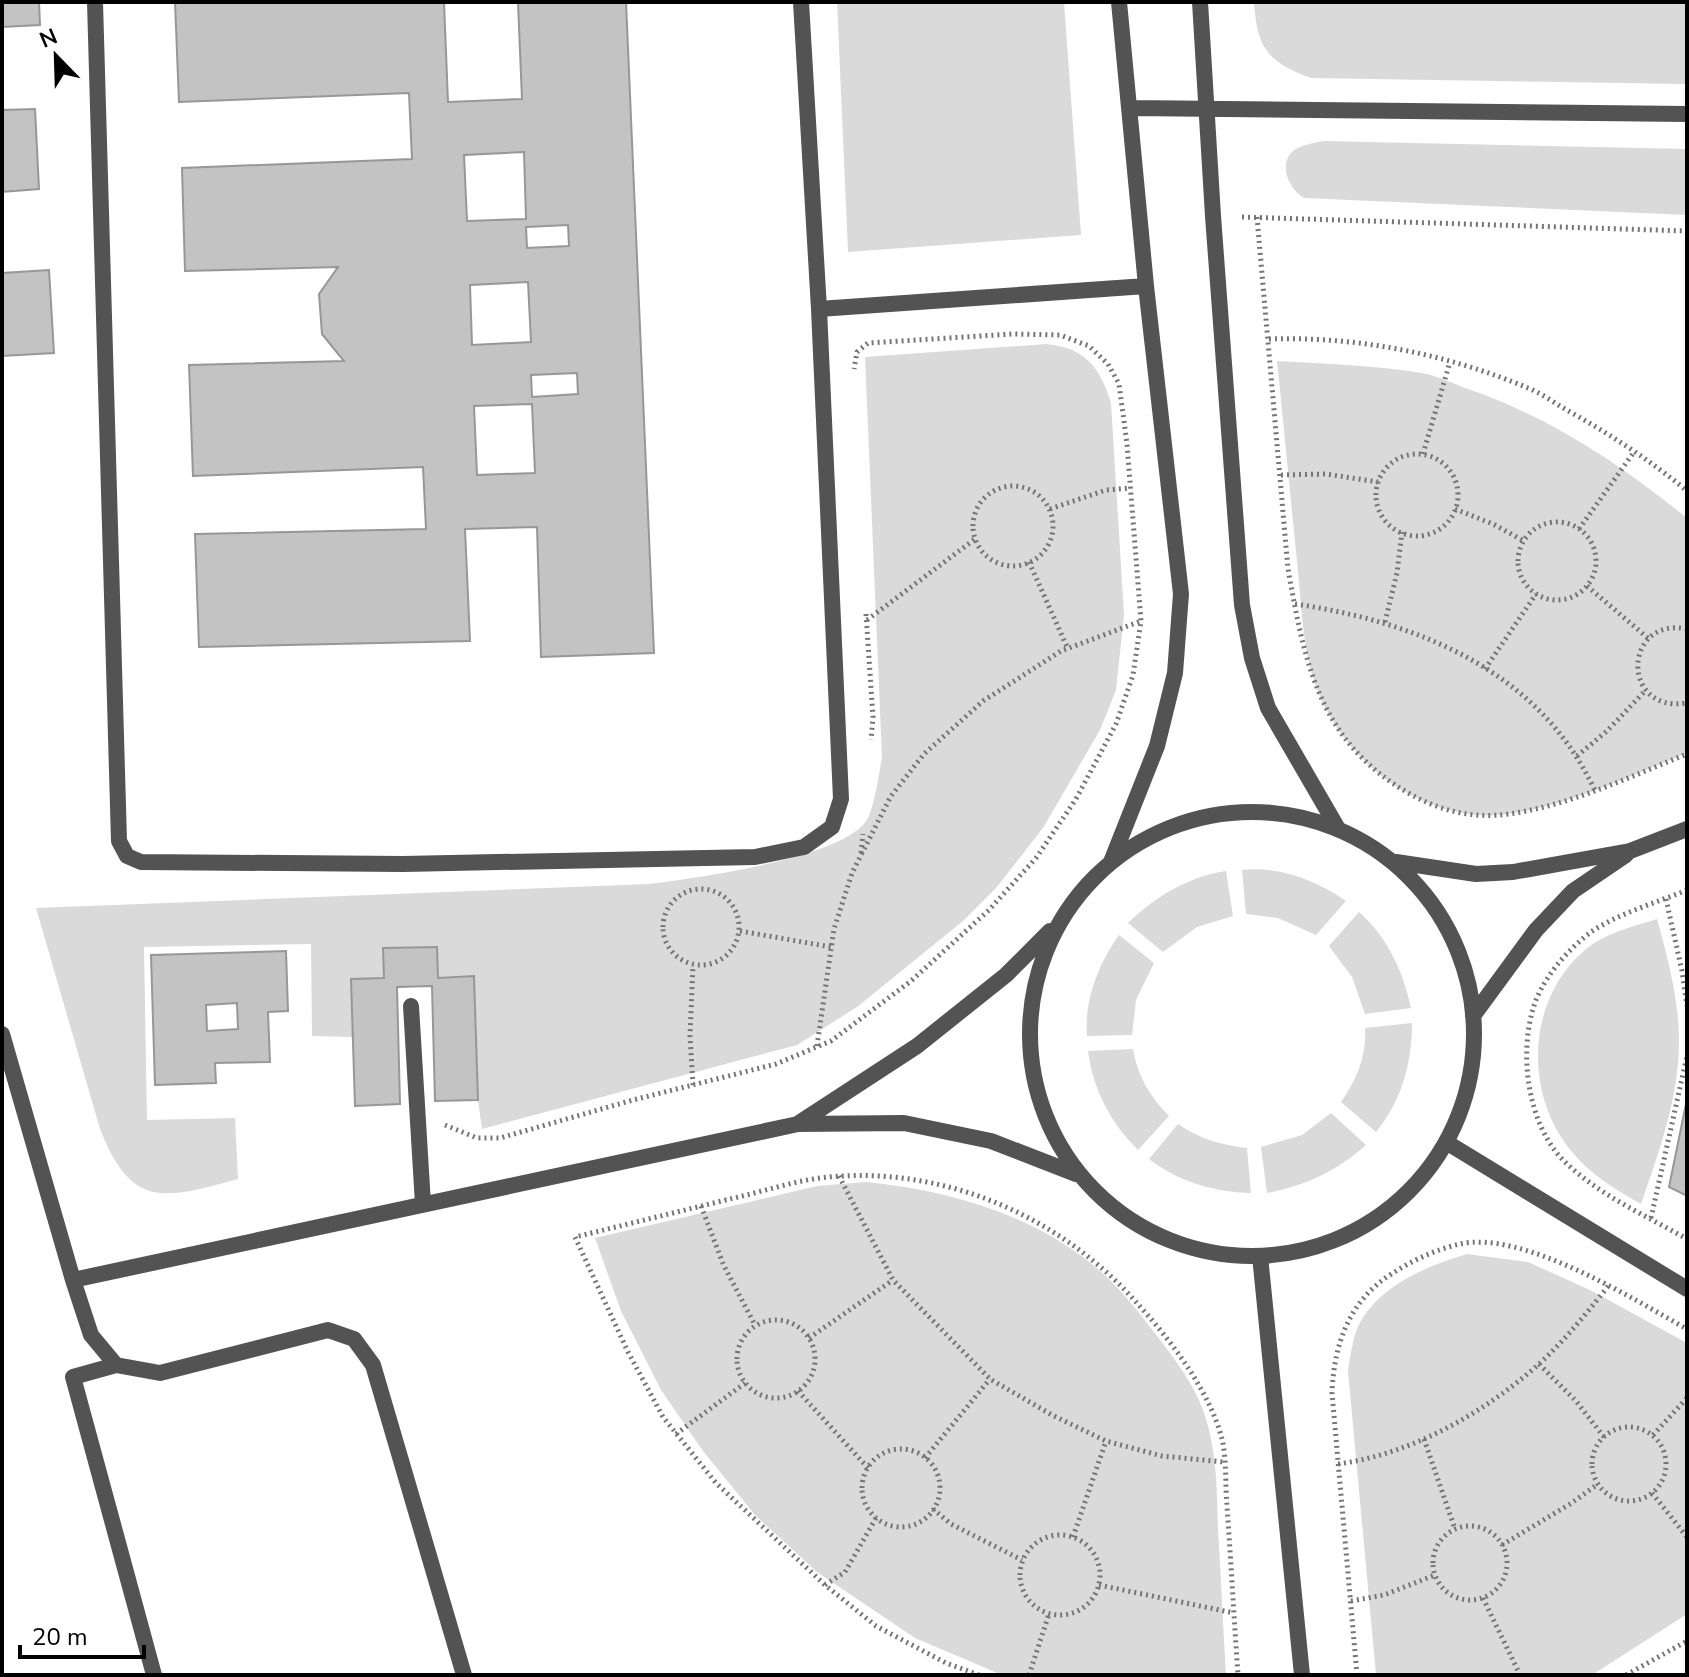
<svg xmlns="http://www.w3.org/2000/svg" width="1689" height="1677" viewBox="0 0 1689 1677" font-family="'Nunito Sans',sans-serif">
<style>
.green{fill:#dadada}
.building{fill:#c3c3c3;stroke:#979797;stroke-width:2;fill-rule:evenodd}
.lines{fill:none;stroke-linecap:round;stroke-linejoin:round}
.path{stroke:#757575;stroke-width:5;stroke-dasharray:2 4;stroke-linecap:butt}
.lane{stroke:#535353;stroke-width:16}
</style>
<rect width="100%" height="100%" fill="#fff"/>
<path class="green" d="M 837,2 L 1064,2 L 1081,235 L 848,252 Z
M 1254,2 L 1687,2 L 1687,84 L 1311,78 C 1267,62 1257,47 1254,2 Z
M 1324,141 L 1687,149 L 1687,215 L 1304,198 C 1290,190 1278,166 1292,152 C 1300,145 1313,143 1324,141 Z
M 1047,344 C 1085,348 1100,367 1111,403 L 1124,615 L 1116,690 L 1100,730 L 1043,828 L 996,888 L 963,921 L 857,1007 L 797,1045 L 482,1129 L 478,1100 L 474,977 L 438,978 L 437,947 L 384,948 L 384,978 L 353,1037 L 312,1036 L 311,944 L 144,947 L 147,1120 L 235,1118 L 238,1179 C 164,1199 132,1210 100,1129 L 36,908 L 649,884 C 694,878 848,858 868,818 C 876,800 878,777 882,758 L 865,357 Z
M 1277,361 C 1326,364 1374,365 1422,373 C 1438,376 1454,384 1468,389 C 1550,417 1620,464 1687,518 L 1687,753 C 1629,776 1571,805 1509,814 C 1424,826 1340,760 1314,681 C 1302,643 1301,600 1297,561 C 1290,494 1284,428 1277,361 Z
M 1242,870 C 1279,866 1316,880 1346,901 L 1316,935 L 1278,918 L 1246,914 Z
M 1226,871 L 1233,916 L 1197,927 L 1163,952 L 1128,923 C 1156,896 1188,877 1226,871 Z
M 1359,912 C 1388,938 1403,971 1411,1008 L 1365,1014 L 1352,977 L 1329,946 Z
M 1657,919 C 1668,958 1679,1001 1679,1041 C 1679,1098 1659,1152 1641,1204 C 1616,1190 1591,1175 1573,1153 C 1523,1095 1526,1000 1585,950 C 1605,933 1632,927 1657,919 Z
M 1119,935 L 1154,963 L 1136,1000 L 1132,1035 L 1087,1036 C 1084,1000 1099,963 1119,935 Z
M 1412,1023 C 1412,1062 1402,1101 1376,1132 L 1341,1102 C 1357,1079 1367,1055 1365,1028 Z
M 1133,1049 C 1137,1075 1150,1097 1169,1116 L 1138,1150 C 1111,1123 1093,1090 1088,1051 Z
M 1331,1113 L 1366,1145 C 1337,1171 1305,1186 1267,1193 L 1261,1147 L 1302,1135 Z
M 1178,1124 C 1200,1139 1221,1145 1247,1148 L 1251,1193 C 1214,1192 1179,1182 1149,1159 Z
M 866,1182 C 946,1190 1029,1213 1092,1264 C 1117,1284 1138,1311 1157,1336 C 1178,1363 1200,1392 1208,1426 C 1217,1459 1217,1495 1218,1529 C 1221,1578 1223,1626 1226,1675 L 1002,1675 L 915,1638 L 817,1572 L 755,1515 L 703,1451 L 661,1390 L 621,1311 L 595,1238 L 817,1186 Z
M 1467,1254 L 1528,1262 L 1590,1290 L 1687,1343 L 1687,1614 L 1592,1675 L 1376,1675 L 1348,1371 C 1351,1353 1353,1331 1364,1316 C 1387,1282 1430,1265 1467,1254 Z"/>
<path class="building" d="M 2,2 L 39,2 L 40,25 L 2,27 Z
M 175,2 L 444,2 L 448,102 L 522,99 L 518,2 L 626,2 L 654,653 L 541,657 L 537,527 L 465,529 L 470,641 L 199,647 L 195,534 L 426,529 L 423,467 L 193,476 L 189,365 L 344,361 L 322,334 L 319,294 L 338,267 L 185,271 L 182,168 L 412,159 L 409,93 L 179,102 ZM 524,152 L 526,219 L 467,221 L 464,155 ZM 568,225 L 569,246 L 527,248 L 526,227 ZM 528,282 L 531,342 L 472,345 L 470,285 ZM 577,373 L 578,394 L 532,397 L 531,375 ZM 532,404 L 535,473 L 477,475 L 474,406 Z
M 35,109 L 39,189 L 2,192 L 2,110 Z
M 49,270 L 54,353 L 2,356 L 2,273 Z
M 437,947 L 438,978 L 474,976 L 478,1100 L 435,1101 L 432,986 L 397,987 L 400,1104 L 355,1106 L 351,979 L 384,978 L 383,948 Z
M 286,951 L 288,1011 L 268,1012 L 270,1062 L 215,1063 L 216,1083 L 155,1085 L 151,955 ZM 237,1003 L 238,1029 L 207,1031 L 206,1005 Z
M 1687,1099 L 1687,1196 L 1669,1187 Z"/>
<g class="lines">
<path class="path" d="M 1242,217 L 1687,231
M 1257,217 L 1288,569 C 1305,664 1319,742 1410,794 C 1441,811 1473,819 1509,814 C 1571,805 1629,777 1687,754
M 1269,339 C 1356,336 1447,354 1528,388 C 1541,393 1553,402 1565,409 C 1608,433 1650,460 1687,491
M 1423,454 L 1450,362
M1376 495a41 41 0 1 1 82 0a41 41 0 1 1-82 0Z
M 1281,475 L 1326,474 L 1378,482
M973 526a40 40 0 1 1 80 0a40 40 0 1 1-80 0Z
M 1050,509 L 1106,490 L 1131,488
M 1455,509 L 1493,524 L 1524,541
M1518 561a39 39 0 1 1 78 0a39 39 0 1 1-78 0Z
M 1579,529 L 1634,452
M 1029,562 L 1068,649
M 1587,586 L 1649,639
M 1295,604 C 1418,622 1540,671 1595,791
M 866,614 L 873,717 L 871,740
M 867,620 L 975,539
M 1385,622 L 1397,573 L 1402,532
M 1687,629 C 1623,616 1620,714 1687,703
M 1485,669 L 1536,594
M 1577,756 L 1607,731 L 1646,690
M 861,853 L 863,834
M663 927a38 38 0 1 1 76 0a38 38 0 1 1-76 0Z
M 1687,890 C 1656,903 1619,913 1591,932 C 1567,950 1541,980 1533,1009 C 1519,1056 1528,1124 1563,1160 C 1598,1195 1645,1215 1687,1239
M 1666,899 L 1682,971 L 1687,1006
M 740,931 L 831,947
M 817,1046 L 834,929 L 852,873 L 891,796 L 924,754 L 983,701 L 1061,651 L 1141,621
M 693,1085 L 690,1036 L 693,965
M 445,1125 L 477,1138 L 500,1138 L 633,1100 L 776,1064 L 831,1041 L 911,981 L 989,910 L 1036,858 L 1076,799 L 1116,724 L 1133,675 L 1141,621 L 1127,444 L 1119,384 L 1108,364 L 1089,346 L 1060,335 L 1013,334 L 868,343 L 857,352 L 854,369
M 839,1176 L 893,1280 L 990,1379 L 1052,1415 L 1106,1441 L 1162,1456 L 1224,1462
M 701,1206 L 724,1266 L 755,1325
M 1651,1218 L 1687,1056
M737 1359a39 39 0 1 1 78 0a39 39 0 1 1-78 0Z
M 809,1338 L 893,1280
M 1539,1364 L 1576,1401 L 1604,1437
M 798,1391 L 868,1468
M1592 1464a37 37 0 1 1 74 0a37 37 0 1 1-74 0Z
M 676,1434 L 745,1383
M 1653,1435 L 1687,1398
M 1424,1439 L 1455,1529
M862 1488a39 39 0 1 1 78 0a39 39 0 1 1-78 0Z
M 925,1458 L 990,1379
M 1338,1464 C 1412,1454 1484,1413 1539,1364 C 1565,1340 1587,1313 1609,1285
M 1652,1493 L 1687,1537
M 933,1509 L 951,1524 L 1022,1560
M1433 1563a37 37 0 1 1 74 0a37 37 0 1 1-74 0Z
M1020 1575a40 40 0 1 1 80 0a40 40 0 1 1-80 0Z
M 1073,1537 L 1106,1441
M 1502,1545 L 1570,1504 L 1598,1484
M 825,1585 L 845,1572 L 876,1518
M 1099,1585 L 1234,1613
M 1483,1598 L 1520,1675
M 1351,1601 L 1384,1595 L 1435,1575
M 979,1675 L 946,1663 L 876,1626 L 825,1585 L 716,1483 L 663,1417 L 628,1352 L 575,1237 C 628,1224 681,1211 734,1198 C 765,1191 797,1180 828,1177 C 944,1166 1060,1216 1136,1302 C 1169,1338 1210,1391 1222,1439 C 1227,1460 1225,1485 1227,1506 C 1231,1562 1234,1619 1238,1675
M 1029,1675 L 1049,1614
M 1357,1675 L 1332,1393 C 1334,1344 1349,1300 1393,1273 C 1413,1260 1437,1249 1460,1244 C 1523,1230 1633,1299 1687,1329
M 1626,1675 L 1687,1641"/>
<path class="lane" d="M 95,2 L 119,841 L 127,856 L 141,862 L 403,864 L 755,857 L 804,847 L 832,827 L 841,799 L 819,309 L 801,2
M 1200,2 L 1213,216 L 1242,605 L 1252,658 L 1268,708 L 1337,827
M 1131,108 L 1687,114
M 819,309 L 1146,286
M1030 1034a222 222 0 1 1 444 0a222 222 0 1 1-444 0Z
M 1111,862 L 1157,746 L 1175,673 L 1181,594 L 1146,286 L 1119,2
M 1396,862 L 1476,874 L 1513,872 L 1630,851 L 1687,829
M 411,1006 L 423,1204
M 1473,1016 L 1536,930 L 1573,891 L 1626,855
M 2,1034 L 73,1280 L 798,1124 L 904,1123 L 991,1141 L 1076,1174
M 799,1123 L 917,1046 L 1006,975 L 1050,931
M 1446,1142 L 1687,1289
M 1260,1256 L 1302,1675
M 73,1280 L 91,1335 L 116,1365 L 160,1373 L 328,1330 L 354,1339 L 373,1365 L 464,1675
M 116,1365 L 73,1377 L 154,1675"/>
</g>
<rect width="1689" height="1677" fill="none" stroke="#000000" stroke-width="8"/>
<g transform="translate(56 56) rotate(337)" stroke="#ffffff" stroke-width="6" paint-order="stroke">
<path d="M0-6L14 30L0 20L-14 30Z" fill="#000000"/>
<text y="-12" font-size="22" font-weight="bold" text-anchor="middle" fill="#000000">N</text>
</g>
<path d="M20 1645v12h124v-12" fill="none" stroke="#000000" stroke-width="4"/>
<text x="32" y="1645" font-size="24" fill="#000000" stroke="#ffffff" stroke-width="6" paint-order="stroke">20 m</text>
</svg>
